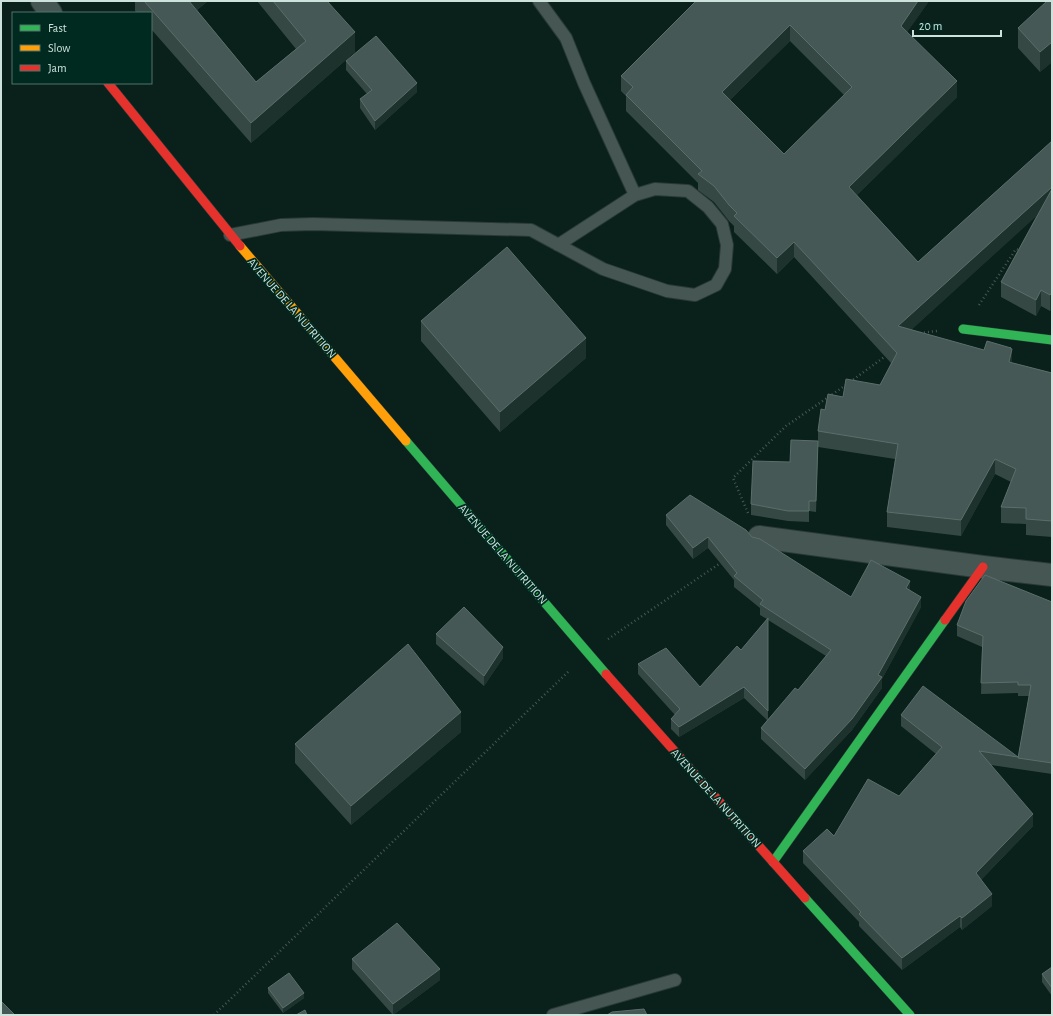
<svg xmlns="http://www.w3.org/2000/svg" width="1053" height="1016" viewBox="0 0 1053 1016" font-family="'Alegreya Sans',sans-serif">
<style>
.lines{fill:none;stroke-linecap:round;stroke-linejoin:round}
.lane-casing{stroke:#2a3935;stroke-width:14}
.street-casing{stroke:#2a3935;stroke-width:24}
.fast-casing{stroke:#2a3935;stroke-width:10}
.slow-casing{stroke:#2a3935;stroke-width:10}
.jam-casing{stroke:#2a3935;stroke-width:10}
.path{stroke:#485753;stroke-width:2.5;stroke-dasharray:1 3;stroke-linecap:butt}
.lane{stroke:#465652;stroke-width:12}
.street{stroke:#465652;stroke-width:22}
.fast{stroke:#30b455;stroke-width:9}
.slow{stroke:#ff9f0a;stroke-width:9}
.jam{stroke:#e5322d;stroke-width:9}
.wall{fill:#354844;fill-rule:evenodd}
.shaded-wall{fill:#1d312d}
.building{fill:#465855;stroke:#5b6e6a;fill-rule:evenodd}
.labels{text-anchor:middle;stroke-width:3.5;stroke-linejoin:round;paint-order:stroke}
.street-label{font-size:12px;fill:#cce2db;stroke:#002920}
</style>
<rect width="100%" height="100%" fill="#09201b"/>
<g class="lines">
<defs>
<path id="lane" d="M 539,1 L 566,38 L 584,83 L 635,195
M 230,235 L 281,225 L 313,224 L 531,230 L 603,269 L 667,291 L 695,295 L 716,285 L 725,269 L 727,245 L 722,224 L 708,207 L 688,191 L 655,189 L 635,195 L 558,245
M 553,1015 L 675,980"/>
<path id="street" d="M 42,1 L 51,13
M 759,537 L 983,567 L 1052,575"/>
<path id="fast" d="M 963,329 L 1052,340
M 406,441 L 606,674
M 773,862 L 945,620
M 805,898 L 910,1015"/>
<path id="slow" d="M 240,246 L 406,441"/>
<path id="jam" d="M 108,83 L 240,246
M 945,620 L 983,567
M 606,674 L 805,898"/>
</defs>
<use href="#lane" class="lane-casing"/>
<use href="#street" class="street-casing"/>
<use href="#fast" class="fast-casing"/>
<use href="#slow" class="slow-casing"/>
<use href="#jam" class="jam-casing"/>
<path class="path" d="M 979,305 L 1016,249 L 1021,251
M 920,333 L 937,331
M 850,382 L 887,355
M 748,513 L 733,478 L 786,426 L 846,385
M 608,639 L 722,562
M 214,1015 L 569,671"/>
<use href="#lane" class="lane"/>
<use href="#street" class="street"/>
<use href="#fast" class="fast"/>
<use href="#slow" class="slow"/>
<use href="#jam" class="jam"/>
</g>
<path class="wall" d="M 135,1 L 208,1 L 197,10 L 256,82 L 296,49 L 257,1 L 327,1 L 355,52 L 251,143 L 151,29 L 151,13 L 137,13 L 135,11 Z
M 696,1 L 929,1 L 907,32 L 957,97 L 857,195 L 918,262 L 1052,141 L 1052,308 L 1050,311 L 1041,306 L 1036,316 L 1001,297 L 1001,282 L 1037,215 L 911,330 L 1012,363 L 1052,373 L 1052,537 L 1026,535 L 1026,524 L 1001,523 L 1001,507 L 1011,482 L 995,474 L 961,536 L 887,527 L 887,512 L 895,459 L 818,447 L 816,512 L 809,511 L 809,522 L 788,521 L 751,515 L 751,504 L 790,462 L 818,441 L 818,431 L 825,410 L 843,397 L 880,385 L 891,363 L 794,257 L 777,274 L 734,232 L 734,226 L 729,221 L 714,202 L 698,190 L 698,183 L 626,111 L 626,96 L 621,91 L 621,76 ZM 790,41 L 844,95 L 784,154 L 730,100 Z
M 1052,1 L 1052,62 L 1040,72 L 1018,48 L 1018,28 Z
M 346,61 L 417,92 L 375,130 L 360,108 L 360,99 L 367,94 L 346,70 Z
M 421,321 L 586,358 L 500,432 L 421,341 Z
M 666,515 L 752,537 L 851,597 L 910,590 L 921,607 L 882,679 L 882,688 L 852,730 L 805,780 L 761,739 L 761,728 L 767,720 L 744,698 L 679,737 L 671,729 L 671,719 L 675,715 L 638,674 L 638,664 L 700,687 L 741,650 L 767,619 L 760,615 L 760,608 L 734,587 L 734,580 L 708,548 L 693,559 L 666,525 ZM 768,620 L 826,656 L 798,690 L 768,719 Z
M 1052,602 L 1052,774 L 1018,769 L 1018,758 L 1029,696 L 1018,696 L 1018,693 L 981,694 L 982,647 L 957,636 L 957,625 Z
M 436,634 L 503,658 L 484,686 L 436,644 Z
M 901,715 L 1018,757 L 1018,769 L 991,765 L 1033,826 L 981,880 L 992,906 L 962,930 L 960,927 L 902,970 L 859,926 L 859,922 L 803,863 L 803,851 L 834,836 L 899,796 L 936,754 L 901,726 Z
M 461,732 L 351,825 L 295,763 L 295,744 Z
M 352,959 L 440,980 L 393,1015 L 352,969 Z
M 1052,967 L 1052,996 L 1042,982 L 1042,974 Z
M 268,988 L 304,998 L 283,1013 L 268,993 Z"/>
<path class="shaded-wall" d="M 187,1 L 208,1 L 187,18 Z
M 918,1 L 929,1 L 901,41 L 901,26 Z
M 790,25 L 790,41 L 722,108 L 722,92 Z
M 355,32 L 355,52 L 251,143 L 251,123 Z
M 1052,42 L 1052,62 L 1040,72 L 1040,52 Z
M 957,81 L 957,97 L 849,203 L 849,187 Z
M 417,83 L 417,92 L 375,130 L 375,121 Z
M 1052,187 L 1052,202 L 898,342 L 898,326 Z
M 794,242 L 794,257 L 777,274 L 777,258 Z
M 1041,290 L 1041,306 L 1036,316 L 1036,300 Z
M 1052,292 L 1052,308 L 1050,311 L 1050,295 Z
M 586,338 L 586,358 L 500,432 L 500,412 Z
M 1012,349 L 1012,364 L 1009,362 Z
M 818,441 L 818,452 L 816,512 L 816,501 Z
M 995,459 L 995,474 L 961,536 L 961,520 Z
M 708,537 L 708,548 L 693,559 L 693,548 Z
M 910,581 L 910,592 L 906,588 Z
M 921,597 L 921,607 L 882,679 L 882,688 L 852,730 L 805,780 L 805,769 L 878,675 Z
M 503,647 L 503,658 L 484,686 L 484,676 Z
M 744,687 L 744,698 L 679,737 L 679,727 Z
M 461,712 L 461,732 L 351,825 L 351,806 Z
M 1033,814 L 1033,826 L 976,885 L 976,873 Z
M 992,894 L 992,906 L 962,930 L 962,918 Z
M 960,916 L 960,927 L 902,970 L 902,958 Z
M 440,969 L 440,980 L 393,1015 L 393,1004 Z
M 304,993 L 304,998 L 283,1013 L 283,1008 Z"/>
<path class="building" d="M 144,1 L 189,1 L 256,82 L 306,41 L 273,1 L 327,1 L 355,32 L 251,123 Z
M 696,1 L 918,1 L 901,26 L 957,81 L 849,187 L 918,262 L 1052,141 L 1052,187 L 898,326 L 984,350 L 987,341 L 1011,348 L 1010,348 L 1012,349 L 1009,362 L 1052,373 L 1052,521 L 1026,519 L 1026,508 L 1001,507 L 1016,469 L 995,459 L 961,520 L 887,512 L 898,444 L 818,431 L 821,409 L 825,410 L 828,394 L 843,397 L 846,379 L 880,385 L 897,353 L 794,242 L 777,258 L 734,216 L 737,213 L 729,205 L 714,186 L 698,174 L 702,171 L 626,95 L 633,87 L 621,76 ZM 790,25 L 852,87 L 784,154 L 722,92 Z
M 1047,1 L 1052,1 L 1052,42 L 1040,52 L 1018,28 Z
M 376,36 L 417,83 L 375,121 L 360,99 L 372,90 L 346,61 Z
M 1052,189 L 1052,292 L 1050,295 L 1041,290 L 1036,300 L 1001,282 Z
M 507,247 L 586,338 L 500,412 L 421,321 Z
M 791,440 L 818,441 L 816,501 L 809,501 L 809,511 L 788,511 L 751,504 L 753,461 L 790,462 Z
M 690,495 L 746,530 L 752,537 L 760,539 L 851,597 L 871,560 L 910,581 L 906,588 L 921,597 L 878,675 L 882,677 L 852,719 L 805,769 L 761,728 L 795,688 L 798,690 L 831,650 L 760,604 L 763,600 L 734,576 L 737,573 L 708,537 L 693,548 L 666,515 Z
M 985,575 L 1052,602 L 1052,763 L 1018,758 L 1031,685 L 1018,685 L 1018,682 L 981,683 L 983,636 L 957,625 L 966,601 Z
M 464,607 L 503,647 L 484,676 L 436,634 Z
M 768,618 L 768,711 L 744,687 L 679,727 L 671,719 L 680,709 L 638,664 L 666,648 L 700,687 L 737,646 L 741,650 Z
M 408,644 L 461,712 L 351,806 L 295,744 Z
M 923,686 L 1018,757 L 979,751 L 1033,814 L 976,873 L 992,894 L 962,918 L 960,916 L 902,958 L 859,914 L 861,912 L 803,851 L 827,829 L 834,836 L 868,779 L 899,796 L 942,747 L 901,715 Z
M 397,923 L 440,969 L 393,1004 L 352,959 Z
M 1052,967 L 1052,988 L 1042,974 Z
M 289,973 L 304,993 L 283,1008 L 268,988 Z
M 1,1001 L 15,1015 L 1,1015 Z
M 644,1009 L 647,1015 L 607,1015 L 612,1012 Z
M 305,1010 L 307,1015 L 296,1015 Z"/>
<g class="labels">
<g class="street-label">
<text transform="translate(292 308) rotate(49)" y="4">AVENUE DE LA NUTRITION</text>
<text transform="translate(503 554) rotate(49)" y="4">AVENUE DE LA NUTRITION</text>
<text transform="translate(716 798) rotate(48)" y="4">AVENUE DE LA NUTRITION</text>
</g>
</g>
<rect width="1053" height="1016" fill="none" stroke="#cce2db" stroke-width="4"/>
<rect x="12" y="12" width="140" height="72" fill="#002920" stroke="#52736b"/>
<rect x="20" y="25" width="20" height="6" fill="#30b455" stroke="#52736b"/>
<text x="48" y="32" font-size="12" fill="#cce2db">Fast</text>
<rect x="20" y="45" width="20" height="6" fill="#ff9f0a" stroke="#52736b"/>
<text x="48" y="52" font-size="12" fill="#cce2db">Slow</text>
<rect x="20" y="65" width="20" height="6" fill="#e5322d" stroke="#52736b"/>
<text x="48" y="72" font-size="12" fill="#cce2db">Jam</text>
<path d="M913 30v6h88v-6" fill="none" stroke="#cce2db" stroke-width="2"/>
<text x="919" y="30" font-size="12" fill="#cce2db" stroke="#002920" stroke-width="3" paint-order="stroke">20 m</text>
</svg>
